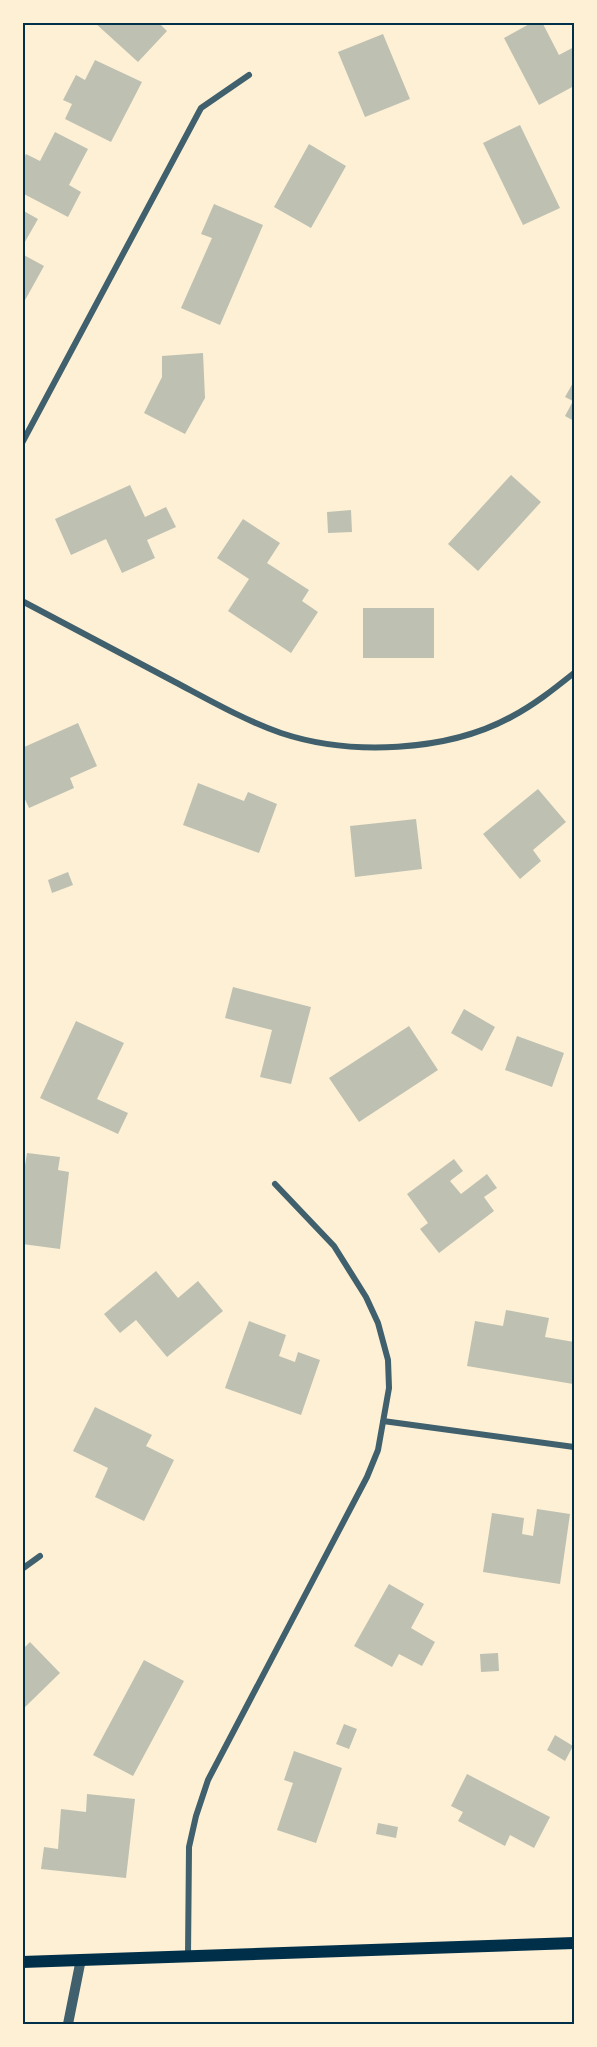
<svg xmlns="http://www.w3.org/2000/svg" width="597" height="2047" viewBox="0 0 597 2047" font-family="'Roboto Condensed',sans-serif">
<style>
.building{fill:#bec0b2}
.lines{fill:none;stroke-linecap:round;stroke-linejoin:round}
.minor{stroke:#3f606c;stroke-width:6}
.tertiary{stroke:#3f606c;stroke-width:10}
.secondary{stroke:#003049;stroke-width:12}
.neatline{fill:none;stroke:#003049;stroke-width:2}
</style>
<rect width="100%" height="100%" fill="#fdf0d5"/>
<path class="building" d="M 94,22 L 158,22 L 167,31 L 138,62 Z
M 533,22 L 542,22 L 559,55 L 574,47 L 574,86 L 539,105 L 504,38 Z
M 383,34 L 410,99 L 365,117 L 338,52 Z
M 95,60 L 142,82 L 111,142 L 65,119 L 72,104 L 63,100 L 76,75 L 85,80 Z
M 520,125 L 560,208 L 523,225 L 483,143 Z
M 55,132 L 88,149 L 69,185 L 81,192 L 68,217 L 22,193 L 22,161 L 26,154 L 40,161 Z
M 309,144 L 346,166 L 311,228 L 274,207 Z
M 214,204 L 263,225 L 220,325 L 181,308 L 212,238 L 201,234 Z
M 22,210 L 38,219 L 22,247 Z
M 22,254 L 44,266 L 24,302 L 22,302 Z
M 203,353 L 205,398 L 185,434 L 144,413 L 162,377 L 162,356 Z
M 574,381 L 574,421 L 565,416 L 573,401 L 565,397 Z
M 511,475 L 541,502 L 478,571 L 448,544 Z
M 130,485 L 145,517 L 166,507 L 176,527 L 147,540 L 155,558 L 122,573 L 106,539 L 71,555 L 55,519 Z
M 351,510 L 352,532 L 328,533 L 327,512 Z
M 243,519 L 280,543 L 267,563 L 309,590 L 302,601 L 318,612 L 291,653 L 228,611 L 249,579 L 217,558 Z
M 363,608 L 434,608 L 434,658 L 363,658 Z
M 78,723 L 97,766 L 70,778 L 74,788 L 29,808 L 22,793 L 22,748 Z
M 198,783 L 244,801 L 248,792 L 277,804 L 259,853 L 183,825 Z
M 538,789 L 566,822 L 533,850 L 541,861 L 520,879 L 483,834 Z
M 416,819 L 422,869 L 355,877 L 350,826 Z
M 68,872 L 73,885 L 52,893 L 48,880 Z
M 233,987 L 311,1007 L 291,1084 L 260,1077 L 272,1030 L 225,1018 Z
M 464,1009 L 495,1027 L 482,1051 L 451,1033 Z
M 76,1021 L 124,1043 L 97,1099 L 128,1113 L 118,1134 L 40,1098 Z
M 409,1026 L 438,1070 L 359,1122 L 329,1078 Z
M 517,1036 L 564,1053 L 552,1087 L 505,1070 Z
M 27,1153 L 60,1157 L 58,1170 L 69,1172 L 60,1249 L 22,1244 L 22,1184 Z
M 454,1159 L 463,1171 L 450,1181 L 461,1194 L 487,1174 L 497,1188 L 484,1197 L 494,1211 L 439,1253 L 420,1229 L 428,1223 L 407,1194 Z
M 156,1271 L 178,1298 L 198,1281 L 223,1311 L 167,1357 L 136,1320 L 120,1333 L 104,1314 Z
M 506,1310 L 549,1318 L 545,1337 L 574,1342 L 573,1384 L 467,1366 L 475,1321 L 503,1326 Z
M 249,1321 L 286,1335 L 279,1356 L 295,1362 L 298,1352 L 320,1360 L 301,1415 L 225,1388 Z
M 95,1407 L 152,1435 L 146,1446 L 174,1460 L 144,1521 L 95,1497 L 108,1468 L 73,1451 Z
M 537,1509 L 570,1514 L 560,1584 L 483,1572 L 492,1513 L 524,1518 L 522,1534 L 533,1536 Z
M 389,1584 L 424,1604 L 411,1628 L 435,1642 L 422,1666 L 399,1654 L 392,1667 L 354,1646 Z
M 30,1642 L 60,1673 L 22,1710 L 22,1650 Z
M 498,1653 L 499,1671 L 481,1672 L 480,1654 Z
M 144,1660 L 184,1681 L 133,1776 L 93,1755 Z
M 344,1724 L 357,1729 L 349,1749 L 336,1744 Z
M 555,1735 L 573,1746 L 565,1761 L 547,1750 Z
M 294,1751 L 342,1768 L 316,1843 L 277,1830 L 293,1783 L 284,1780 Z
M 467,1774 L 550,1817 L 534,1848 L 510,1835 L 505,1846 L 458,1821 L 463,1812 L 451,1806 Z
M 87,1794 L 135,1799 L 126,1878 L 41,1869 L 44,1847 L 58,1849 L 61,1809 L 86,1812 Z
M 378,1823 L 398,1827 L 396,1838 L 376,1834 Z"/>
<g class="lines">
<path class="minor" d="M 22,443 L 201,108 L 249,75
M 22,601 C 73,628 124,655 175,682 C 209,700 244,720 281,733 C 350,756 447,752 511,717 C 534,705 554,689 574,673
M 383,1421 L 574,1447
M 22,1569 L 40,1556
M 188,1956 L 189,1847 L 196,1816 L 208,1780 L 367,1477 L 378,1450 L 389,1388 L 388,1360 L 378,1323 L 366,1297 L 334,1246 L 275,1184"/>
<path class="tertiary" d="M 68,2024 L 81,1959"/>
<path class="secondary" d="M 22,1962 L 574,1943"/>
</g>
<rect width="597" height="2047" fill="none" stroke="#fdf0d5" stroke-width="48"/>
<rect x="24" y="24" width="549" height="1999" class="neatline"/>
</svg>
